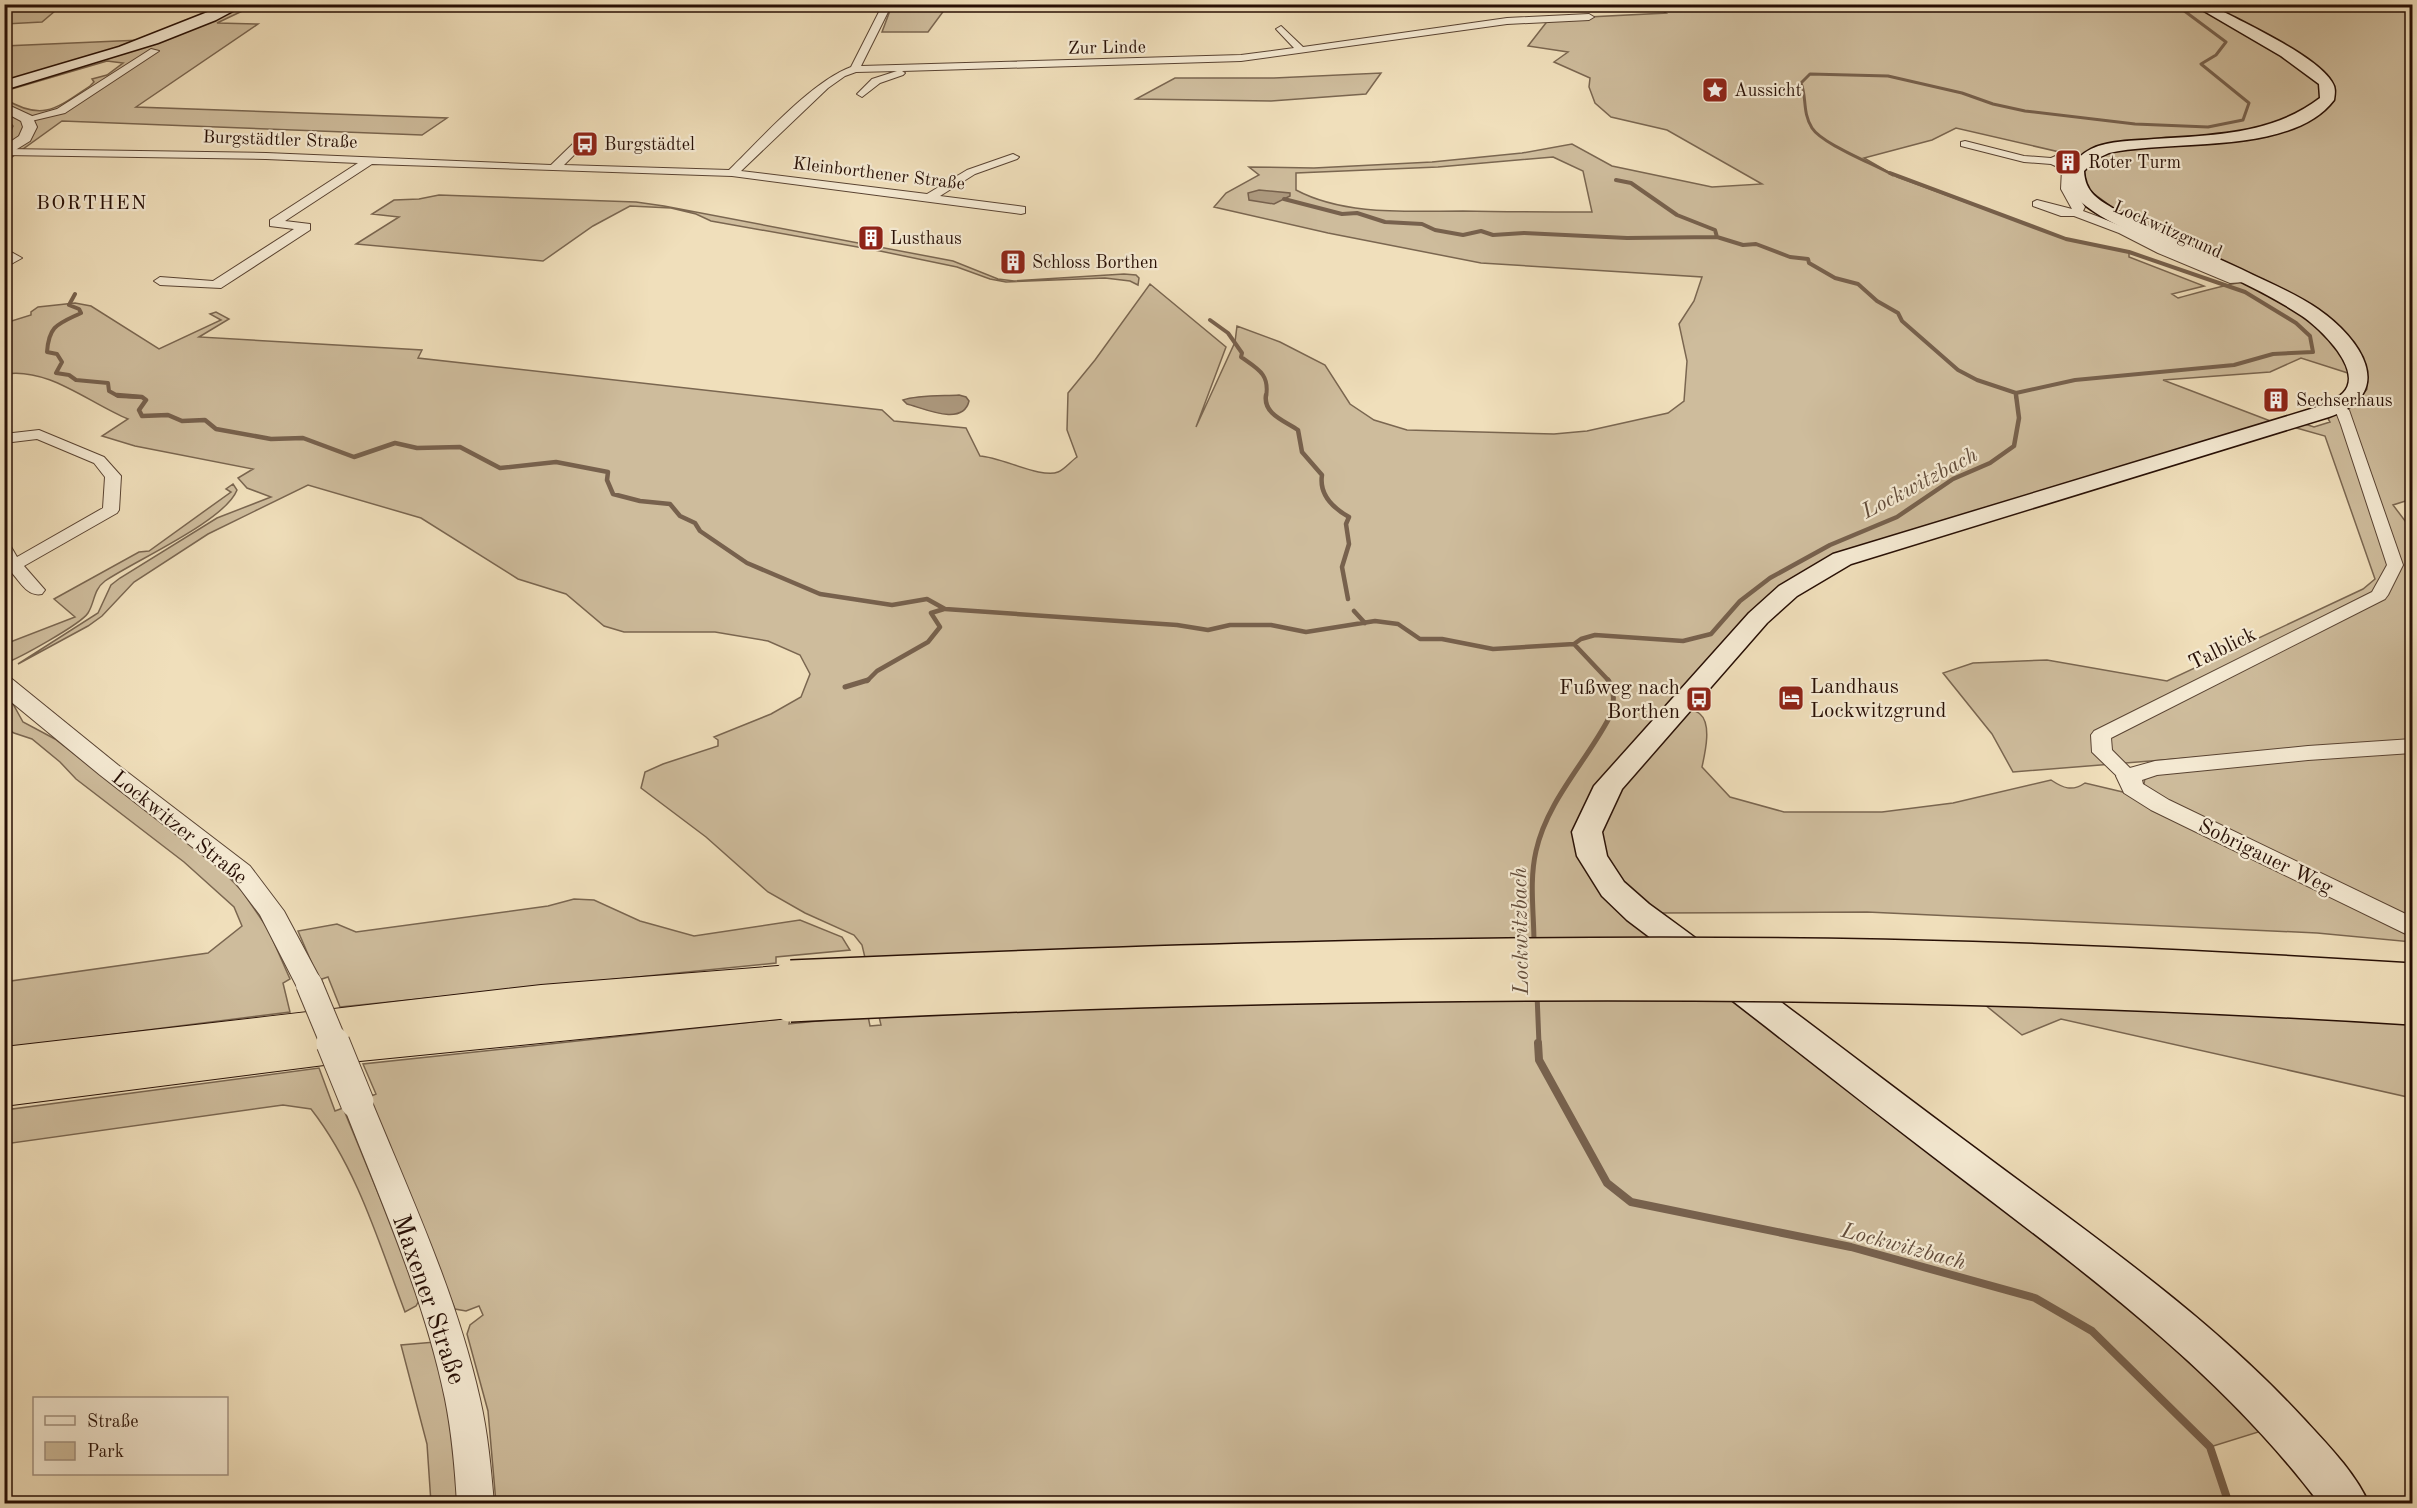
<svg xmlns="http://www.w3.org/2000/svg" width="2417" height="1508" viewBox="0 0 2417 1508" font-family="'Old Standard TT',serif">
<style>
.green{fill:#cebc9c;stroke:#7a6650;stroke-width:1.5;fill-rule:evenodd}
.water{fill:#ac987d;stroke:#77614d;stroke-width:1.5}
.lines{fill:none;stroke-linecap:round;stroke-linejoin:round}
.stream-far4{stroke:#77614d;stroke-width:3}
.stream-far3{stroke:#77614d;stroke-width:4}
.stream-far2{stroke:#77614d;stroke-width:4.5}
.stream-far1{stroke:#77614d;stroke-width:5}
.stream{stroke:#77614d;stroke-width:8}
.minor-casing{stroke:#594332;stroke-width:2}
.tertiary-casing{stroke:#594332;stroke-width:2}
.secondary-casing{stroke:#270f05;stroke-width:3}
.motorway-casing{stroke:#270f05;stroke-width:2}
.minor{fill:#f5ead3;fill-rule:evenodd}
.tertiary{fill:#f5ead3;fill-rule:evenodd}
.secondary{fill:#f5ead3;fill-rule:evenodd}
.motorway{fill:#f0dfbb;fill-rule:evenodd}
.tertiary-bridge-far1-casing{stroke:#594332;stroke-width:28;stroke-linecap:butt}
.tertiary-bridge-casing{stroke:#594332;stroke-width:35;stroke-linecap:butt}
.motorway-bridge-casing{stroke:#270f05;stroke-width:38;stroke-linecap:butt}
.tertiary-bridge-far1{stroke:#f5ead3;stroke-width:26}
.tertiary-bridge{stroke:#f5ead3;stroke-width:33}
.motorway-bridge{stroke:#f0dfbb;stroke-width:35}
.labels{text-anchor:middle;stroke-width:4.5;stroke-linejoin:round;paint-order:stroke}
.far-street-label{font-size:18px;fill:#270f05;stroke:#f5ead3}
.far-poi-label{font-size:18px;fill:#270f05;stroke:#f5ead3;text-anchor:start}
.far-quarter-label{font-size:20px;letter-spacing:1.5px;fill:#270f05;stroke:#f5ead3}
.street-label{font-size:21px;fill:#270f05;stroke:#f5ead3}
.poi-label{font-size:21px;fill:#270f05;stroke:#f5ead3;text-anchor:start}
.water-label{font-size:22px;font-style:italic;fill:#634d3b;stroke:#f5ead3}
.near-street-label{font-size:26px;fill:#270f05;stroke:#f5ead3}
</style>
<rect width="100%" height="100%" fill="#f0dfbb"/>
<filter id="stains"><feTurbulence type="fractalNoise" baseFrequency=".00333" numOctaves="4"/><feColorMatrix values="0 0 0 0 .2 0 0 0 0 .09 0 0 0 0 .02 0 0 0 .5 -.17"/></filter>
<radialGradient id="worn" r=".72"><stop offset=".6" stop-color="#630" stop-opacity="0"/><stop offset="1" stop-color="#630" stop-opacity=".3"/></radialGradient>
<path class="green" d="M 1653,4 L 2403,4 L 2412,9 L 2412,499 L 2393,505 L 2412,530 L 2412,740 L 2013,772 L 1992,734 L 1943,673 L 1973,663 L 2047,660 L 2167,681 L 2363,589 L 2375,579 L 2325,436 L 2293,427 L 2305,424 L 2314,427 L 2330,422 L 2327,417 L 2332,413 L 2341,414 L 2348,423 L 2347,408 L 2359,399 L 2367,389 C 2366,376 2363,360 2356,349 C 2322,296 2191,253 2134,222 C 2118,213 2104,201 2089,190 L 2085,182 L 2084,172 L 2094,160 L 1956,128 L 1932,140 L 1864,158 L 1897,177 L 2066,239 L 2129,252 L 2129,257 L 2204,286 L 2172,294 L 2178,298 C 2189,295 2238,281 2246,282 C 2254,284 2263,290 2271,294 C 2307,312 2338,336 2351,374 L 2301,358 L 2270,372 L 2163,380 L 2273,422 L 1836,556 L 1779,588 L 1747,615 L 1609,773 L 1588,807 L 1579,830 L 1583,855 L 1605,888 L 1671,948 L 1835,1076 L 2087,1264 L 2170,1332 L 2268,1429 L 2210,1447 L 2229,1504 L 496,1503 L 488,1411 L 467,1334 L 470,1325 L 483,1315 L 479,1306 L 466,1311 L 455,1309 L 369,1097 L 376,1094 L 363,1064 L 790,1018 L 789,1024 L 868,1016 L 870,1026 L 881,1025 L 862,945 L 854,935 L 805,913 L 768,892 L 706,837 L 641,788 L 645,772 L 663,764 L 718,746 L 718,740 L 714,737 L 771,714 L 801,697 L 810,674 L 800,655 L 768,641 L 715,632 L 624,632 L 604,626 L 566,594 L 518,579 L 421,518 L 308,485 L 208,534 L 134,582 L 102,616 L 88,626 L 18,664 L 98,613 L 111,585 L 120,578 L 217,518 L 271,497 L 247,488 L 238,478 L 253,469 L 135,446 L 102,436 L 128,419 C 89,403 48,367 5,374 L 5,323 L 31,315 L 31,312 L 38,307 L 75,303 L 91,306 L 159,349 L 221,320 L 210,314 L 216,312 L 229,319 L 199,337 L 422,350 L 418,358 L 882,410 L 894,421 L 966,428 L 980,456 C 1001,457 1042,479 1058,472 C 1065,469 1071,461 1077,457 L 1067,430 L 1068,393 L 1095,360 L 1150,284 L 1226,347 L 1196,427 L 1235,342 L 1237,326 L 1280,342 L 1325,365 L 1350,404 L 1374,420 L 1407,430 L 1554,434 L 1587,431 L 1668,413 L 1684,401 L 1687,361 L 1679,324 L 1694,301 L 1702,277 L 1481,263 L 1328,233 L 1214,207 L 1226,193 L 1259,175 L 1249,167 L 1314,168 L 1432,162 L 1522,153 L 1572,144 L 1612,166 L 1712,187 L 1762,184 L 1667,130 L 1611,117 L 1595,103 L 1589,87 L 1590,78 L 1554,62 L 1568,52 L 1528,46 L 1549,19 L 1666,13 ZM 1553,157 L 1583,171 L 1592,212 C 1549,212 1506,212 1463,211 C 1408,211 1345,216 1296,190 L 1296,173 L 1438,167 Z
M 52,5 L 62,5 L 42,22 L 5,24 L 5,11 Z
M 223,5 L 255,5 L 217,23 L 258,24 L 136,107 L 447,118 L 422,135 L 62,121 L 5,162 L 5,142 L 13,126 L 5,116 L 5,99 C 43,122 57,108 90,86 L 94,82 L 92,79 L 107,75 L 123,63 L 107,61 L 5,91 L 4,46 L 141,40 L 190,24 Z
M 892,5 L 892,4 L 948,5 L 928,32 L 882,32 Z
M 1381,73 L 1366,94 L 1271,101 L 1136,99 L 1175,78 L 1274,78 Z
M 439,195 L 636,202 L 664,206 L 953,261 L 998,279 L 1014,281 L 1124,274 L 1136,275 L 1139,278 L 1138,285 L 1130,281 L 1105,278 L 1006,282 L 990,279 L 957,267 L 880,251 L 711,221 L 696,214 L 671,208 L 630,206 L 593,226 L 543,261 L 356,244 L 399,217 L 372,214 L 394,200 L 419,199 Z
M 233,484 L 237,490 C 225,521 134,561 105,581 C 93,590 95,602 88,613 C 81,624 18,659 5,663 L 5,644 L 75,617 L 54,599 L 139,552 L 149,551 L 231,492 L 226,489 Z
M 9,703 L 13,704 L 23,722 L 55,739 L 215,863 L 242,891 L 268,929 L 290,979 L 283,983 L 290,1012 L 5,1048 L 4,982 L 208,953 L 242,926 L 234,907 L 184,862 L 76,779 L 60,762 L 32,739 L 14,733 L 5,727 L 5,705 Z
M 1686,708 C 1691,710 1697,711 1700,714 C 1712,724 1705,753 1702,767 L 1730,797 L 1784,812 L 1882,812 L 1953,803 L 2051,780 C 2063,788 2072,792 2085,783 L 2127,793 L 2412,937 L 2412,942 L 2317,933 L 1867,912 L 1658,913 L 1627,886 L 1606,860 L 1599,839 L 1616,790 Z
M 2412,752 L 2412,923 L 2217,828 L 2143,789 L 2145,778 L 2163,772 L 2261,762 Z
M 574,899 L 594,900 L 640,921 L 694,936 L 800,920 L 842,937 L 850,950 L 776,957 L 776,963 L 340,1007 L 328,977 L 319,980 L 298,931 L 337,924 L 356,932 L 548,906 Z
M 1957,982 L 2412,1004 L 2412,1098 L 2061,1019 L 2022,1035 Z
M 319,1068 L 335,1111 L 343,1108 L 421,1297 L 416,1306 L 405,1312 C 379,1243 357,1168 311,1109 L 283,1105 L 5,1144 L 5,1110 Z
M 435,1342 L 453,1399 L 463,1503 L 431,1503 L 427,1444 L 401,1345 Z"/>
<path class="water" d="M 1259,190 L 1290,193 L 1290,196 L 1274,204 L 1249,200 L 1248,193 Z
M 959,395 L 966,397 L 969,401 C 963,427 923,408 907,404 L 903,400 C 917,395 943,396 959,395 Z"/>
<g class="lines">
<path class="stream-far4" d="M 1893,175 C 1874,164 1822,144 1812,128 C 1802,112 1807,97 1801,83 L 1810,74 L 1888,76 L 1962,93 L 1993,104 L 2025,111 L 2135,124 L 2208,127 L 2243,120 L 2249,103 L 2201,64 L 2216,55 L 2226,42 L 2175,4"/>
<path class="stream-far3" d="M 1890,173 L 2066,239 L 2129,252 L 2245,292 L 2296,323 L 2310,336 L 2313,352 L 2273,354 L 2234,365 L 2075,380 L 2016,393 L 2016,397
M 1616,180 L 1631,183 L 1677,215 L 1715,230 L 1717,237
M 1284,199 L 1342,214 L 1357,213 L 1385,222 L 1422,224 L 1435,230 L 1463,235 L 1481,231 L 1493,235 L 1524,233 L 1627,238 L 1717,237 L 1743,245 L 1756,244 L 1790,257 L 1808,259 L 1809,263 L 1835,278 L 1858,284 L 1877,301 L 1898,313 L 1902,321 L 1958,370 L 1977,380 L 2016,393
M 75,294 L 69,305 L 79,309 L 81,313 C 58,324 49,325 47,352 L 57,354 L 62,362 L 56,373 L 69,375 L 76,380 L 108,383 L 109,391 L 118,396 L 139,397
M 1210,320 L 1228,333 L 1242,353 L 1241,357 C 1258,369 1270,374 1266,397"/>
<path class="stream-far2" d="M 117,395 L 142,397 L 146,400 L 139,410 L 142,416 L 168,415 L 182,421 L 205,420 L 216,429 L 271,439 L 303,438 L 354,457 L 395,443 L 417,448 L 460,447 L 500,468 L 556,462 L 608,472 L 607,480 L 613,494 L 640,501 L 670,504 L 680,516 L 695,523 L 700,531 L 747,563 L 820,594 L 892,605 L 927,599 L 945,609 L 1177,625 L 1208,630 L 1230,625 L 1271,625 L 1306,632 L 1375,621 L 1398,624 L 1420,639 L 1442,639 L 1493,649 L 1574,644
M 1266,395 C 1263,414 1285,421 1298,430 L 1302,452 L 1322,475 C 1319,494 1333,508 1349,517 L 1346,524 L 1349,544 L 1342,567 L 1348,599
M 1354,611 L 1365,623
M 867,681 L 877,671 L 928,642 L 940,627 L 931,613 L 944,609
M 1609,681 L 1574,644 L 1581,639 L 1595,635 L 1683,641 L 1711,634 L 1740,601 L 1770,578 L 1830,545 L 1897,517 L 1953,479 L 1990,463 L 2014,446 L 2019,418 L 2016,395"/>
<path class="stream-far1" d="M 845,687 L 868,680
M 1534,943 C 1534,913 1529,881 1536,851 C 1547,801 1586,762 1609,718 C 1614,703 1616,693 1608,680
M 1537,994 L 1539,1044"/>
<path class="stream" d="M 1538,1043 L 1539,1060 L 1607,1183 L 1631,1202 L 1851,1247 L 2035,1298 L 2092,1331 L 2210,1447 L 2229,1504"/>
<defs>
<path id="minor" d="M 883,4 L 892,4 L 861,66 L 1241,55 L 1294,48 L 1276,29 L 1281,26 L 1303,47 L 1507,18 L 1589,14 L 1594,17 L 1589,20 L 1507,24 L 1241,61 L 902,71 L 905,73 L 903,75 L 880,83 L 862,97 L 857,94 L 872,79 L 897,71 L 856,72 L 845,76 L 828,88 L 741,171 L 927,194 L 967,170 L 1013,154 L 1019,157 L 1017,159 L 975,174 L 940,196 L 1025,207 L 1025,213 L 1021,214 L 732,176 L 372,164 L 285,221 L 310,224 L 310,230 L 221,288 L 160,285 L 154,281 L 160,277 L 213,281 L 294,229 L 270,226 L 270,220 L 358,163 L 266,159 L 4,155 L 6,149 L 266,153 L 551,165 L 584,133 L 592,133 L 592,137 L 564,165 L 729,170 C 761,139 811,82 851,67 Z
M 151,49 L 159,51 L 65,113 L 27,122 L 22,119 L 57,109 Z
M 1965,141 L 2024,156 L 2051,158 L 2060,154 L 2088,159 L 2090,161 L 2084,164 L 2061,161 L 2074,168 L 2073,189 L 2085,207 L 2083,211 C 2135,230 2185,255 2236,276 L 2245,274 L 2251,278 L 2245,282 L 2230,283 L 2158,253 L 2119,233 L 2074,216 L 2061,216 L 2033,206 L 2033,202 L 2037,200 L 2072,209 L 2061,189 L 2062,169 L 2051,164 L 2024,162 L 1961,146 L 1961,142 Z
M 4,248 L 22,258 L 4,268 Z
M 2335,402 L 2349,410 L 2403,565 L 2388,595 L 2385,599 L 2111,738 L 2112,750 L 2138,776 L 2135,780 L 2121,780 L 2092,752 L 2091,735 L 2094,731 L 2372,592 L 2387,565 L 2341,425 L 2336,412 L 2328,406 Z
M 39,430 L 104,457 L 121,476 L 119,510 L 117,513 L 24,566 L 45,590 L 42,594 C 28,597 21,583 12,573 L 4,576 L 4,544 L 10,545 L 17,557 L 103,508 L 105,477 L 94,463 L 37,439 L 4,443 L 4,434 Z"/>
<path id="tertiary" d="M 4,103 L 32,116 L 37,127 L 30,141 L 4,157 L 4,146 L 19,136 L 23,127 L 21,121 L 4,112 Z
M 4,677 L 12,679 L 118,765 L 250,866 L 284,911 L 323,984 L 319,991 L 309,994 L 299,991 L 260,915 L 232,878 L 100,775 L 4,696 Z
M 2412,739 L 2412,753 L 2308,760 L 2157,775 L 2142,780 L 2143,784 L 2169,800 L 2412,917 L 2412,937 L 2151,810 L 2124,793 L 2116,776 L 2119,771 L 2155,761 L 2308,746 Z
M 357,1091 L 368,1094 L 372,1102 C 412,1199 457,1296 480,1399 C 488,1434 491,1468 494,1504 L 457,1504 C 455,1469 452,1434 445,1399 C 424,1297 380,1199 342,1102 L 346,1094 Z"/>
<path id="secondary" d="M 228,4 L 246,4 L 216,20 L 158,43 L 4,90 L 4,81 L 119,47 Z
M 2192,4 L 2209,4 C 2239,21 2315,54 2332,82 C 2336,88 2335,93 2334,100 C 2292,156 2170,139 2109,153 L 2096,159 L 2084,171 C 2085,193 2099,200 2116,210 C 2157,231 2199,250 2241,269 C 2267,282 2295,293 2318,309 C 2360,338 2399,393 2329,417 L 1851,564 L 1797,596 L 1767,623 L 1622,789 L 1602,832 L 1607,856 L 1624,882 L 1649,904 C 1759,984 1866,1067 1975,1148 C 2088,1233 2206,1313 2303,1418 C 2326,1443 2355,1472 2369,1504 L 2320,1504 C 2219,1370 2084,1272 1952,1171 C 1843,1088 1736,1002 1627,920 L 1602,896 L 1577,856 L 1572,832 L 1594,786 L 1749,613 L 1779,586 L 1833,554 L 2314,408 C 2324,404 2335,401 2343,393 C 2365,371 2320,328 2302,316 C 2254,284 2198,263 2146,239 C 2126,229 2104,220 2086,206 C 2074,197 2068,186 2068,171 C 2074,162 2081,154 2091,149 C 2110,140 2133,141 2154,139 C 2211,135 2272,135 2320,98 L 2319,84 L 2281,56 Z"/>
<path id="motorway" d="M 791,965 L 805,969 L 810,978 L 805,987 L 793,991 L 804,994 L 809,1004 L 804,1014 L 790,1018 L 340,1063 L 4,1106 L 4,1047 L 541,985 Z"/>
</defs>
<use href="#minor" class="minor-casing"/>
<use href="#tertiary" class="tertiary-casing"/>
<use href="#secondary" class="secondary-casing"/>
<use href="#motorway" class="motorway-casing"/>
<use href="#minor" class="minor"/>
<use href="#tertiary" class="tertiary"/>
<use href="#secondary" class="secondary"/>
<use href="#motorway" class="motorway"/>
<defs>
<path id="tertiary-bridge-far1" d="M 309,984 L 334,1044"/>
<path id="tertiary-bridge" d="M 333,1043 L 357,1102"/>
<path id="motorway-bridge" d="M 791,978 C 1128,963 1464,952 1801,956 C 2005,958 2209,968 2412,981
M 790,1004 C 1331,977 1872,973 2412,1007"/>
</defs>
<use href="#tertiary-bridge-far1" class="tertiary-bridge-far1-casing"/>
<use href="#tertiary-bridge" class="tertiary-bridge-casing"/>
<use href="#motorway-bridge" class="motorway-bridge-casing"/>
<use href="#tertiary-bridge-far1" class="tertiary-bridge-far1"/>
<use href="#tertiary-bridge" class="tertiary-bridge"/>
<use href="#motorway-bridge" class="motorway-bridge"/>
</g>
<defs>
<symbol id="sight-square" viewBox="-11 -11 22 22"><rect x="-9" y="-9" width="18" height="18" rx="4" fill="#8f2418" stroke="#f5ead3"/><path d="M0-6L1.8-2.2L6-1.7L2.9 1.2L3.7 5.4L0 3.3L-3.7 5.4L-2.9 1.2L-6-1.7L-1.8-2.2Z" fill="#fff"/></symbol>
<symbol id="bus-square" viewBox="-11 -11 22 22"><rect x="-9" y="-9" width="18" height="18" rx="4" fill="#8f2418" stroke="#f5ead3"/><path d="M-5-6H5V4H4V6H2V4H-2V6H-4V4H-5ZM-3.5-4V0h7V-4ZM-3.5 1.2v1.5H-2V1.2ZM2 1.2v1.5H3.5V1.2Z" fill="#fff"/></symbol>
<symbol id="building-square" viewBox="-11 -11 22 22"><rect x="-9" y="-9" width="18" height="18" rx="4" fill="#8f2418" stroke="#f5ead3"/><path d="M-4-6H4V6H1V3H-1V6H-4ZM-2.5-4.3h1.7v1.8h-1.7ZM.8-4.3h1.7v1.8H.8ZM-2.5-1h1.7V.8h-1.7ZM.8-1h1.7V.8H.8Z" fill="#fff"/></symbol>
<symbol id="hotel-square" viewBox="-11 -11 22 22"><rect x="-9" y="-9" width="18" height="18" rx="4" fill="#8f2418" stroke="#f5ead3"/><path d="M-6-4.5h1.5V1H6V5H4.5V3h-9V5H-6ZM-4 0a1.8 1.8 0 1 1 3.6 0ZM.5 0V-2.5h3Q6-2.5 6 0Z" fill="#fff"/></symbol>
</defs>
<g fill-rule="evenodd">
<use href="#sight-square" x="1700" y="75" width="30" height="30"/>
<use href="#bus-square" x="570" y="129" width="30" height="30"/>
<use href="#building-square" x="2053" y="147" width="30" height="30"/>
<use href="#building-square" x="856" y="223" width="30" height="30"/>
<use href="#building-square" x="998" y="247" width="30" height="30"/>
<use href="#building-square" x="2261" y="385" width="30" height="30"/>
<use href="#hotel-square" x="1776" y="683" width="30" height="30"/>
<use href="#bus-square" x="1684" y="684" width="30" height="30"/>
</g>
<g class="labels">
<g class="far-street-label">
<text transform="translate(1107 47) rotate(-1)" y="6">Zur Linde</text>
<text transform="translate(280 139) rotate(2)" y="6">Burgstädtler Straße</text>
<text transform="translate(879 173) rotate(7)" y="6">Kleinborthener Straße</text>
<text transform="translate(2168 229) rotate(24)" y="6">Lockwitzgrund</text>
</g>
<g class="far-poi-label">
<text x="1734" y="96">Aussicht</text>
<text x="604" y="150">Burgstädtel</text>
<text x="2088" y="168">Roter Turm</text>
<text x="890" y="244">Lusthaus</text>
<text x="1032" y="268">Schloss Borthen</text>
<text x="2296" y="406">Sechserhaus</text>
</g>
<g class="far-quarter-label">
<text x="92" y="209">BORTHEN</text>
</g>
<g class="street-label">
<text transform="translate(2222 648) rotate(-26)" y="7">Talblick</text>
<text transform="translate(180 827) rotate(39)" y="7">Lockwitzer Straße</text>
<text transform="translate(2266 856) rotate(26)" y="7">Sobrigauer Weg</text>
</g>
<g class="poi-label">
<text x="1810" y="693">Landhaus<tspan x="1810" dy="24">Lockwitzgrund</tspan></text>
<text x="1680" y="694" text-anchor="end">Fußweg nach<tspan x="1680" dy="24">Borthen</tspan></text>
</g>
<g class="water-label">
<text transform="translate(1919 482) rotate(-28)" y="8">Lockwitzbach</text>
<text transform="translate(1519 931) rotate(-91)" y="8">Lockwitzbach</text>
<text transform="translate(1904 1245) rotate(15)" y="8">Lockwitzbach</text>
</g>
<g class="near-street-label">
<text transform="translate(430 1299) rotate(71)" y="9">Maxener Straße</text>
</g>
</g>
<rect width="2417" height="1508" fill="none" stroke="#f0dfbb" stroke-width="24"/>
<rect x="6" y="6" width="2405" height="1496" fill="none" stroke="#270f05" stroke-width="3"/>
<rect x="12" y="12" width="2393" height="1484" fill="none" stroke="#270f05" stroke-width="1.5"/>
<rect x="33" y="1397" width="195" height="78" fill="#f5ead3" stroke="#a39281" stroke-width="1.5"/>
<rect x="45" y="1416" width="30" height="9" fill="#f5ead3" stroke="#a39281" stroke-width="1.5"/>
<text x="87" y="1427" font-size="18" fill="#270f05">Straße</text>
<rect x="45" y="1442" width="30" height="18" fill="#cebc9c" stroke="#a39281" stroke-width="1.5"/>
<text x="87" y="1457" font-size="18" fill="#270f05">Park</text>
<rect width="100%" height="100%" filter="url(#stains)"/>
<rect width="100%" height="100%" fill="url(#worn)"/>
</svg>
